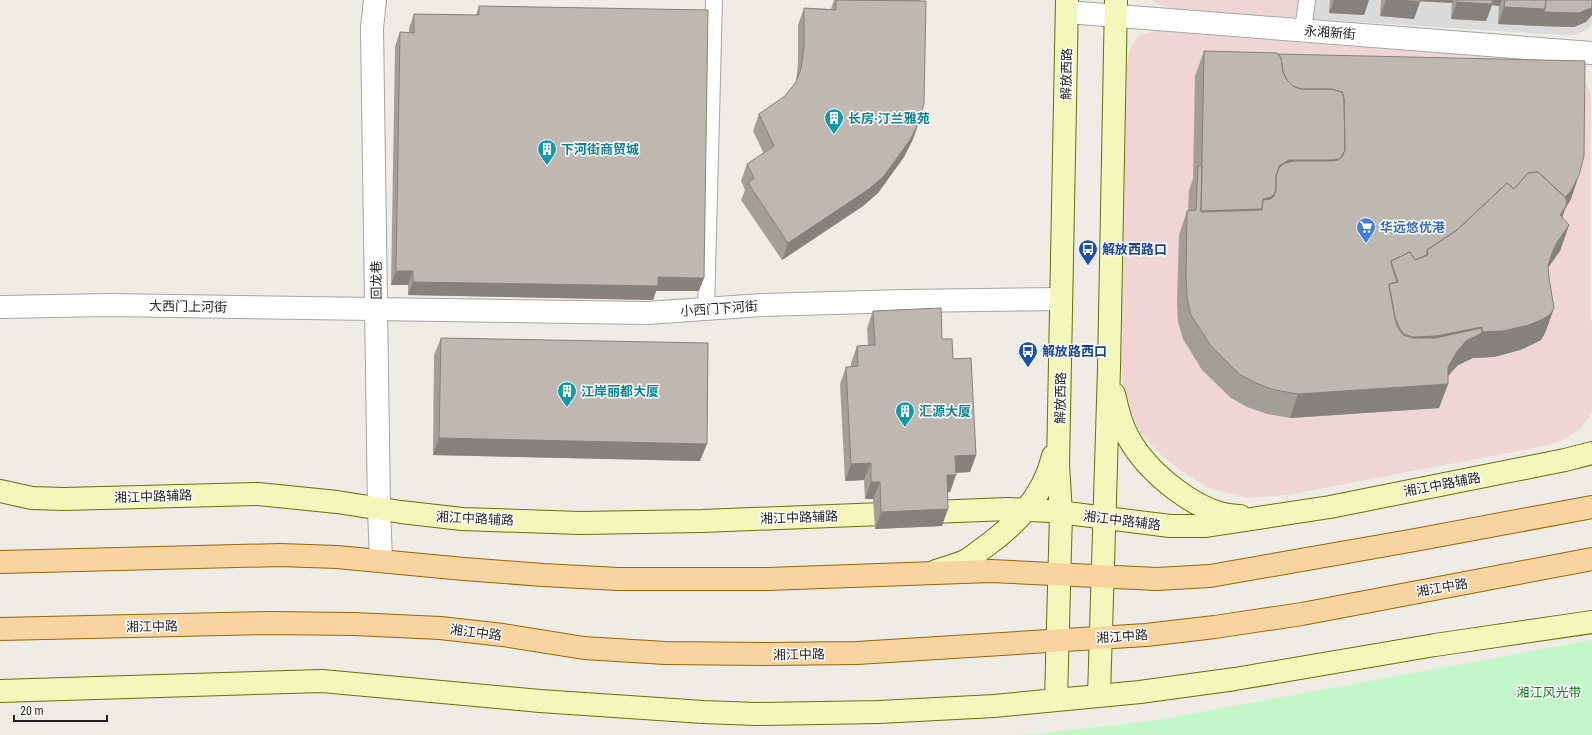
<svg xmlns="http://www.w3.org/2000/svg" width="1592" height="735" viewBox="0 0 1592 735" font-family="'Roboto Condensed','Noto Sans SC',sans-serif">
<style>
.residential{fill:#dcdbdb}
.commercial{fill:#efd6d5}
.park{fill:#c3f7c9}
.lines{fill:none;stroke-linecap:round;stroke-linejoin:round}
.lane-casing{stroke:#a5a5a5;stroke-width:18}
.street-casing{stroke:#a5a5a5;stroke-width:24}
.secondary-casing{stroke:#647209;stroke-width:24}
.primary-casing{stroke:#936705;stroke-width:24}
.lane{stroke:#fff;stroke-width:16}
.street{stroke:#fff;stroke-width:22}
.secondary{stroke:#f3f7bb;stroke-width:22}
.primary{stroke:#f8d4a0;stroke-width:22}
.wall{fill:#a49e98}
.shaded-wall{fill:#86817c}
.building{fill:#bfb8b1;stroke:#86817c}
.labels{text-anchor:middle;stroke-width:3;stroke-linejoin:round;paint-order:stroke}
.street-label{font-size:13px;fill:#1e1e1e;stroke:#fff}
.culture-label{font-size:13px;font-weight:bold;fill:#0d838f;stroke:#fff;text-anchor:start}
.shop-label{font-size:13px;font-weight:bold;fill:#366cbe;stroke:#fff;text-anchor:start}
.transit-label{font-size:13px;font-weight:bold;fill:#164399;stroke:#fff;text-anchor:start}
.park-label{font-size:13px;fill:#0f791a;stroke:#fff}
</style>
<rect width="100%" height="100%" fill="#efece5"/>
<path class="residential" d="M 1307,0 L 1592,0 L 1592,24 L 1587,30 L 1575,35 L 1560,35 L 1328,20 L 1304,18 Z"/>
<path class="commercial" d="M 1152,0 L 1307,0 L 1304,18 L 1173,9 L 1154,3 Z
M 1157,31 L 1529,60 L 1583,79 L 1589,89 L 1591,100 L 1590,154 L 1590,310 L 1592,326 L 1592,413 L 1580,429 L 1563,440 L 1544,446 L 1287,495 L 1249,498 L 1211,489 L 1184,473 L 1163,457 L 1141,434 L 1129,408 L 1123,384 L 1121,363 L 1127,65 L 1129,53 L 1133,43 L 1141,34 Z"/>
<path class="park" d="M 1592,640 L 1592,735 L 1016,735 L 1036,734 L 1158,720 Z"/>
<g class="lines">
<defs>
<path id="lane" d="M 1303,30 L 1307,0
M 706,310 L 714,0"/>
<path id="street" d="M 375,0 L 372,28 L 379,509 L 381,561
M 1067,12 L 1592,53
M 0,307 L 109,305 L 647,313 L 762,305 L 904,301 L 1061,299"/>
<path id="secondary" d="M 1114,394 C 1117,408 1121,424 1128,437 C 1147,472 1199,516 1240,516
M 0,491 L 32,498 L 64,499 L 258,494 L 337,502 L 401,512 L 462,519 L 580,523 L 702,521 L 1008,509 L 1051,511 L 1170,526 L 1206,526 L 1330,507 L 1565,460 L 1592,453
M 936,571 C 945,568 956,565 965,561 C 971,558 977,553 982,549 C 1015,526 1044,496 1053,456
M 0,691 L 322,681 L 540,701 L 703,712 L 756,714 L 879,712 L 994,706 L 1140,692 L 1235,679 L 1435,645 L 1592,622
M 1099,696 L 1109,368 L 1116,0
M 1056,700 L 1061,513 L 1058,465 L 1067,0"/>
<path id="primary" d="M 0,562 L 280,555 L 337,557 L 464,569 L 543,575 L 618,579 L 767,579 L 991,571 L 1157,579 L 1210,576 L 1415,540 L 1592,507
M 0,629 L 268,623 L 354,624 L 440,628 L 503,635 L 584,648 L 665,653 L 766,654 L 857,653 L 1146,635 L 1215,627 L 1302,614 L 1592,559"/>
</defs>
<use href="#lane" class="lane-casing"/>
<use href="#street" class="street-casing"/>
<use href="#secondary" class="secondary-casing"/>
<use href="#primary" class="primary-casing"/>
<use href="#lane" class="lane"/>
<use href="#street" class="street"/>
<use href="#secondary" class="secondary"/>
<use href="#primary" class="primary"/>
</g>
<path class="wall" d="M 834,0 L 920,0 L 919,122 L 913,139 L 904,157 L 878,193 L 863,206 L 782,260 L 741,200 L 745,190 L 741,181 L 747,164 L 764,154 L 753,131 L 759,114 L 785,96 L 796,82 L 798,62 L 798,25 L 804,8 L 831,9 Z
M 1330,0 L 1369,0 L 1364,15 L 1329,13 Z
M 1381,0 L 1592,0 L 1592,15 L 1586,22 L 1574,27 L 1539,26 L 1498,24 L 1499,6 L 1492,5 L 1486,21 L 1451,19 L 1452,3 L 1420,1 L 1414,19 L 1380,16 Z
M 479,6 L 699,291 L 656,291 L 653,300 L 408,295 L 408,285 L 391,285 L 395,46 L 400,32 L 409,33 L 409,28 L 414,14 L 476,15 Z
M 1204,51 L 1571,199 L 1565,209 L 1562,218 L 1569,225 L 1560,251 L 1548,268 L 1549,278 L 1554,308 L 1545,333 L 1541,340 L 1533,344 L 1520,350 L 1494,357 L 1473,358 L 1458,365 L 1448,376 L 1448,384 L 1439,408 L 1290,418 L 1267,414 L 1247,407 L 1231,398 L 1202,370 L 1183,339 L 1178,322 L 1177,302 L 1179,235 L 1187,211 L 1188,211 L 1189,190 L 1193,179 L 1195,76 Z
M 873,311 L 942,339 L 953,359 L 976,455 L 970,472 L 956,473 L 950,492 L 948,492 L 942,526 L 875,529 L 873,499 L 865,499 L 864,480 L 845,481 L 840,384 L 846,367 L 851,367 L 851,363 L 857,346 L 868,345 L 867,328 Z
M 441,338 L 700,461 L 433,455 L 434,355 Z"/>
<path class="shaded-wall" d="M 1334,0 L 1369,0 L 1364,15 L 1329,13 Z
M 1386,0 L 1397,0 L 1420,2 L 1414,19 L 1380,16 Z
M 1415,0 L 1453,0 L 1452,3 L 1415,1 Z
M 1489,0 L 1502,0 L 1499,6 L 1492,5 L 1486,21 L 1451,19 L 1457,2 Z
M 1504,7 L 1592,7 L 1592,15 L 1586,22 L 1574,27 L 1539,26 L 1498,24 Z
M 919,122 L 913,139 L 904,157 L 878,193 L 863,206 L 782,260 L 788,243 Z
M 1342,156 L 1333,181 L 1280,186 L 1279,166 L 1289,160 Z
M 1579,175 L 1571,199 L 1565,209 L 1557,232 L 1556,222 L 1565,198 Z
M 1274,194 L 1265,220 L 1192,236 L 1201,211 L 1263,199 Z
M 1569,225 L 1560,251 L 1547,269 L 1551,256 L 1556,244 Z
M 396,271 L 413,271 L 408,285 L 391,285 Z
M 658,277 L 704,278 L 699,291 L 656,291 L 653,300 L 408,295 L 413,282 Z
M 1554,308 L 1545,333 L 1541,340 L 1533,344 L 1520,350 L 1494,357 L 1473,358 L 1458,365 L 1447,377 L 1448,384 L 1439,408 L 1290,418 L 1298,394 L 1404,362 L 1413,337 L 1482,327 L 1479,335 L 1482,333 L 1482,332 Z
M 439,438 L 707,444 L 700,461 L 433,455 Z
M 976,455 L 970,472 L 949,473 L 955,456 Z
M 871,463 L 864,480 L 845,481 L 851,464 Z
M 947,475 L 956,475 L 950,492 L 941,492 Z
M 871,482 L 880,482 L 873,499 L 865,499 Z
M 948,509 L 942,526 L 875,529 L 881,512 Z"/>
<path class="building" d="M 836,0 L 926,1 L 924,103 L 919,122 L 910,140 L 884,176 L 869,189 L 788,243 L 748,183 L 754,178 L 747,164 L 774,146 L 759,114 L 785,96 L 796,82 L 801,69 L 804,46 L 804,8 L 836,10 Z
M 1397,0 L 1420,0 L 1420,2 Z
M 1457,0 L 1493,0 L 1492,4 L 1457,2 Z
M 1505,0 L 1546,0 L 1545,9 L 1504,7 Z
M 1546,0 L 1592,0 L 1592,7 L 1591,8 L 1579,13 L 1544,12 L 1545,9 Z
M 479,6 L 708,10 L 704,278 L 658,277 L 658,286 L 413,282 L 413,271 L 396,271 L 400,32 L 414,33 L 414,14 L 479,15 Z
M 1204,51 L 1277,53 L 1281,58 L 1283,72 L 1287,80 L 1293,86 L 1301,89 L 1331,89 L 1342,92 L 1344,98 L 1345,150 L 1342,156 L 1339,159 L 1333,160 L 1289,160 L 1279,166 L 1276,177 L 1276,190 L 1274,194 L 1271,197 L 1263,199 L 1262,209 L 1201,211 Z
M 1278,54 L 1585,61 L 1584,156 L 1579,175 L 1571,191 L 1565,197 L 1538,172 L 1528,173 L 1514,189 L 1507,183 L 1457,230 L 1427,250 L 1427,255 L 1415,260 L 1410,252 L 1391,261 L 1391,263 L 1397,282 L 1389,284 L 1389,286 L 1395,319 L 1398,328 L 1403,335 L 1413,338 L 1436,338 L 1481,328 L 1482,333 L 1466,341 L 1456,353 L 1448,367 L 1448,384 L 1298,394 L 1275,390 L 1256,383 L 1239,374 L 1211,346 L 1191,315 L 1187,298 L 1186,278 L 1187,211 L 1196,210 L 1198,166 L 1202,166 L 1201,212 L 1262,210 L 1263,200 L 1271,199 L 1274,196 L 1276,190 L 1276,175 L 1279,168 L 1283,164 L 1294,161 L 1333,161 L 1338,160 L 1342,157 L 1345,150 L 1344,98 L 1342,92 L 1331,89 L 1301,89 L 1293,86 L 1287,80 L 1283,72 L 1281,58 Z
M 1538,172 L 1565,197 L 1567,202 L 1566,206 L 1560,215 L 1569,225 L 1556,244 L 1551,256 L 1548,266 L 1549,278 L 1554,308 L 1550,315 L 1543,319 L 1529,325 L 1503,331 L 1482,332 L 1482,327 L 1436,336 L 1413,337 L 1404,334 L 1399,327 L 1395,317 L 1389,284 L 1398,282 L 1391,261 L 1410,252 L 1415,260 L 1428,255 L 1427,250 L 1457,230 L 1507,183 L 1514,189 L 1528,173 Z
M 941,308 L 942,339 L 952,339 L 953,359 L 971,358 L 976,455 L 955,456 L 956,475 L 947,475 L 948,509 L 881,512 L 880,482 L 871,482 L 871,463 L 851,464 L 846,367 L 858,366 L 857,346 L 875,345 L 873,311 Z
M 441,338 L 708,343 L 707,444 L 439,438 Z"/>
<defs>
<symbol id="building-pin" viewBox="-11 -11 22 30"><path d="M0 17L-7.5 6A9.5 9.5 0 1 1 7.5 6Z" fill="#0f9aa8" stroke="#fff"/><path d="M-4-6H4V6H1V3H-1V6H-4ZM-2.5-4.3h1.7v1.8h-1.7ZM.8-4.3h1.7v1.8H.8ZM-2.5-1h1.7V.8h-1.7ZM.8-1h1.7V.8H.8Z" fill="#fff"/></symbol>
<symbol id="supermarket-pin" viewBox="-11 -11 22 30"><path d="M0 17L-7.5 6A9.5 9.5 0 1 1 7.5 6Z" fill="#3f7fe0" stroke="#fff"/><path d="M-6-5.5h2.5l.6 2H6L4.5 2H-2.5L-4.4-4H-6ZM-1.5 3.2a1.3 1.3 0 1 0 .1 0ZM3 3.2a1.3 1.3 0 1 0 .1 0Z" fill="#fff"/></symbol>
<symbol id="bus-pin" viewBox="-11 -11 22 30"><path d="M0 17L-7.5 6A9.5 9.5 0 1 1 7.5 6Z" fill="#1a4fb4" stroke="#fff"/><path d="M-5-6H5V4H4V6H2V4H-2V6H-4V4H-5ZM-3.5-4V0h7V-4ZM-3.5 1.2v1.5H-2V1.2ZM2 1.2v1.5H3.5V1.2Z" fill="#fff"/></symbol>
</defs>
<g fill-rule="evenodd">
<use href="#building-pin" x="823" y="107" width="22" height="30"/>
<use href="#building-pin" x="536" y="138" width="22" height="30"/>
<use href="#supermarket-pin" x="1355" y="216" width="22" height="30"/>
<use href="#bus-pin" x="1077" y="238" width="22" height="30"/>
<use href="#bus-pin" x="1017" y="340" width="22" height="30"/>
<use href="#building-pin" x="556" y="380" width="22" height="30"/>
<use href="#building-pin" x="894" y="400" width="22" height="30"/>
</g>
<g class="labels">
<g class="street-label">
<text transform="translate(1330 32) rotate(4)" y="5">永湘新街</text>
<text transform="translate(1066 74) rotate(-89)" y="5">解放西路</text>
<text transform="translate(376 280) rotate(-91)" y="5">回龙巷</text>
<text transform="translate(188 306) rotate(1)" y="5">大西门上河街</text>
<text transform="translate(719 308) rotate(-4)" y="5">小西门下河街</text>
<text transform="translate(1060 398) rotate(-89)" y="5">解放西路</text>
<text transform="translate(1442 484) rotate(-11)" y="5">湘江中路辅路</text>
<text transform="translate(153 496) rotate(-2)" y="5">湘江中路辅路</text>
<text transform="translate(799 517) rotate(-2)" y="5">湘江中路辅路</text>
<text transform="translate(475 518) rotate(3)" y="5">湘江中路辅路</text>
<text transform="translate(1122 520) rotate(7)" y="5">湘江中路辅路</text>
<text transform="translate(1442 587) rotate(-10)" y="5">湘江中路</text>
<text transform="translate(152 626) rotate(-1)" y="5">湘江中路</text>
<text transform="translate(476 632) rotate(7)" y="5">湘江中路</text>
<text transform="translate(1122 636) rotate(-4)" y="5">湘江中路</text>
<text transform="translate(799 654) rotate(-1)" y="5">湘江中路</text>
</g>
<g class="culture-label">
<text x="848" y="123">长房·汀兰雅苑</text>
<text x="561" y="154">下河街商贸城</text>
<text x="581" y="396">江岸丽都大厦</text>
<text x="919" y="416">汇源大厦</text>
</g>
<g class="shop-label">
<text x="1380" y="232">华远悠优港</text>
</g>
<g class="transit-label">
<text x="1102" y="254">解放西路口</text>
<text x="1042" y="356">解放路西口</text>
</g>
<g class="park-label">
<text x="1549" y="697">湘江风光带</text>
</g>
</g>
<path d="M14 715v6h93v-6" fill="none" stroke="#1e1e1e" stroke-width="2"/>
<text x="20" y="715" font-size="12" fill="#1e1e1e" stroke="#ffffff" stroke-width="3" paint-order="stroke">20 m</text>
</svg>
